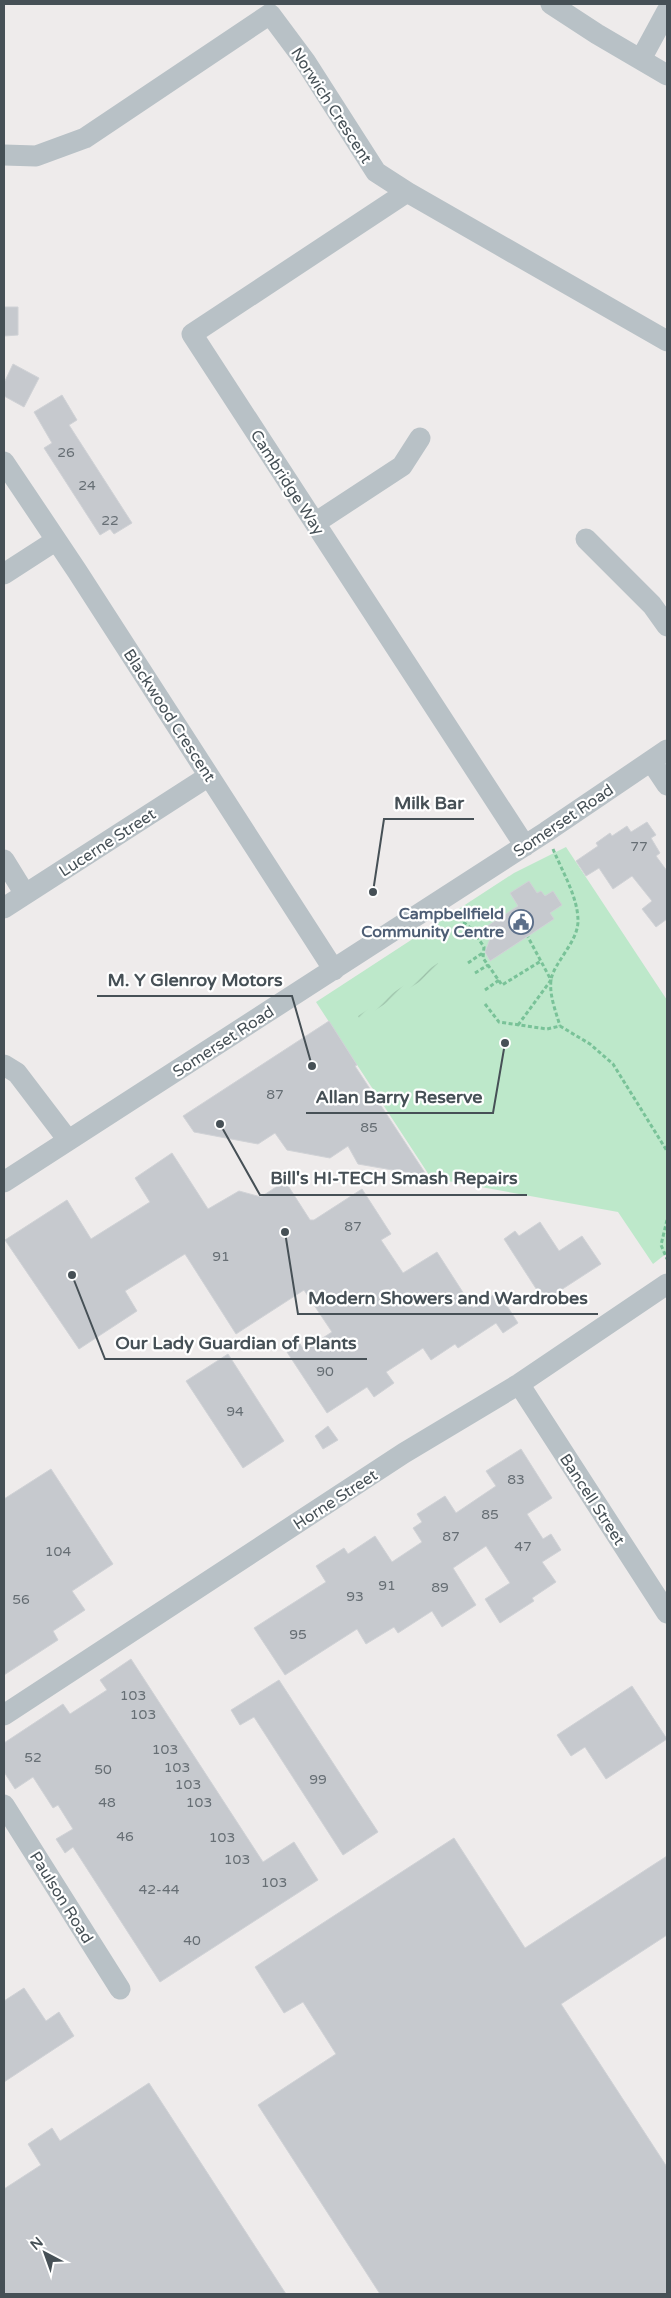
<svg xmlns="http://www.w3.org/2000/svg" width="671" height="2298" viewBox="0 0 671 2298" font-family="'Varela Round',sans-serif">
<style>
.park{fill:#bde8ca}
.garden{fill:url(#garden-furrows)}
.building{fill:#c6c9ce;stroke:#d0d2d6}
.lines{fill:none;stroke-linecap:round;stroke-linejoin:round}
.path{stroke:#79c298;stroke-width:3;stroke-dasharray:4 2.5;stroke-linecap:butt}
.minor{stroke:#b8c1c6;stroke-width:21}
.labels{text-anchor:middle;stroke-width:4.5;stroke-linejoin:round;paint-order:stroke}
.number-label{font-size:14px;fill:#666e74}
.street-label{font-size:16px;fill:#465056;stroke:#fff}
.service-label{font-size:16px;font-weight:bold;fill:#4e5e75;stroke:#fff;text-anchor:end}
.leader{fill:none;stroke:#465056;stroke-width:2}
.callout-dot{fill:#465056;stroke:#fff;stroke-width:2}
.callout-label{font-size:18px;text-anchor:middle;font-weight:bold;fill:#465056;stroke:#fff;stroke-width:4.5;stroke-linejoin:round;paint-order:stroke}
</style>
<defs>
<pattern id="garden-furrows" width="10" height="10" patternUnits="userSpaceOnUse" patternTransform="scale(1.25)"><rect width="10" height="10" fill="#bde8ca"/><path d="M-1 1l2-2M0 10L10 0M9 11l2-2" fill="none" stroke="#9bbea7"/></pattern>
</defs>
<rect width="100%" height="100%" fill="#eeebeb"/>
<path class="park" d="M 566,847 L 667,1000 L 667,1253 L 653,1264 L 618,1212 L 431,1178 L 316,1002 L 514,873 Z"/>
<path class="garden" d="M 438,963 L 441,968 L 360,1020 L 358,1016 Z"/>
<path class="building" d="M 4,307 L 18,307 L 18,335 L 4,336 Z
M 13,364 L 39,378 L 24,407 L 4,396 L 4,383 Z
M 62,395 L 77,420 L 69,425 L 132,523 L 114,534 L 110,529 L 100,535 L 44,448 L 52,443 L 34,412 Z
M 647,822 L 656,835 L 651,838 L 660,853 L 656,856 L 667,871 L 667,919 L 656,927 L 642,909 L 652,901 L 632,876 L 613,889 L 599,868 L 586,876 L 576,861 L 598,846 L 596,843 L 610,833 L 612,836 L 627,826 L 631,832 Z
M 529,881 L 537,893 L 541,891 L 545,896 L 553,891 L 562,905 L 550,913 L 554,919 L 490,961 L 485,952 L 490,939 L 483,929 L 518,906 L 510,893 Z
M 329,1021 L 357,1065 L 355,1066 L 427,1176 L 358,1164 L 348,1146 L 330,1158 L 287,1150 L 275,1133 L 258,1144 L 194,1132 L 183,1116 Z
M 172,1153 L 208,1209 L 239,1191 L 261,1197 L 285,1181 L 310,1220 L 314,1220 L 362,1189 L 391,1234 L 381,1240 L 403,1273 L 437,1252 L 473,1308 L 498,1292 L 518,1323 L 503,1333 L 496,1323 L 458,1348 L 455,1344 L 431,1360 L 423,1348 L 386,1372 L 394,1383 L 374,1397 L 367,1387 L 327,1413 L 287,1352 L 300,1344 L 304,1350 L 332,1332 L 304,1290 L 236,1334 L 185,1254 L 125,1291 L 137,1311 L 79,1349 L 5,1240 L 67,1200 L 91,1239 L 150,1202 L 135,1178 Z
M 540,1222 L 559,1251 L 582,1236 L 601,1264 L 544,1301 L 504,1239 L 515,1231 L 519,1236 Z
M 228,1354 L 284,1441 L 243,1468 L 186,1381 Z
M 328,1426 L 338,1440 L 323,1449 L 315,1436 Z
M 521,1449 L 552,1498 L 527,1514 L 543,1539 L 551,1534 L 561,1550 L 542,1562 L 556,1582 L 532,1598 L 534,1601 L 500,1623 L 485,1599 L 510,1583 L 486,1546 L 453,1568 L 476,1605 L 442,1627 L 432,1611 L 398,1633 L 394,1627 L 366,1644 L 357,1629 L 285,1675 L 254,1628 L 326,1582 L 316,1566 L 344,1548 L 348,1554 L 375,1536 L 392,1562 L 422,1542 L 413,1528 L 422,1522 L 417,1514 L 445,1496 L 456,1513 L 496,1486 L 486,1471 Z
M 51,1469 L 113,1564 L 72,1591 L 85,1610 L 53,1631 L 58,1640 L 4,1675 L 4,1499 Z
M 131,1659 L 263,1862 L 294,1842 L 318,1880 L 160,1982 L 73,1847 L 65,1853 L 56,1839 L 73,1829 L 58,1805 L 53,1808 L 33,1777 L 15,1789 L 4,1772 L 4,1743 L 63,1704 L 70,1714 L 107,1690 L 100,1680 Z
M 279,1680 L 378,1832 L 343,1855 L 254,1717 L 240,1725 L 231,1710 Z
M 632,1686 L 667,1739 L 606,1779 L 585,1747 L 571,1756 L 557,1735 Z
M 454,1838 L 525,1948 L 667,1856 L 667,1935 L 561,2004 L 667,2167 L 667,2294 L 380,2294 L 258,2105 L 336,2054 L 303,2002 L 284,2013 L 255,1967 Z
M 24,1988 L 46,2021 L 59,2012 L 74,2036 L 4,2082 L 4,2001 Z
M 149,2083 L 286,2294 L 4,2294 L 4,2189 L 41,2165 L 28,2144 L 52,2128 L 60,2141 Z"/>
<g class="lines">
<path class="path" d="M 553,849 C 562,871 578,897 578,921 C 578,942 554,962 551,980 C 549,995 556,1012 560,1026
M 453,914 L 472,929 L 484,947 L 483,958 L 502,985 L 541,961
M 468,963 L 484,952
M 475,973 L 488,965
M 485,990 L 499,980
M 485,1004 L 499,1022 L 547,1029 L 560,1026 L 590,1044 L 613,1064 L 667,1151
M 518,1025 L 551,980 L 528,937
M 667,1220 L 661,1245 L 667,1259"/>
<path class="minor" d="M 551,4 L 597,34 L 667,75
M 641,59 L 667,11
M 4,155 L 36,156 L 85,138 L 270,14 L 305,61 L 376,172 L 407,192 L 667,341
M 407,192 L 192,334 L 525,846
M 4,462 L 77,571 L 334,970
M 315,523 L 402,466 L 420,438
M 586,539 L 652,605 L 667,626
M 4,574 L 55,541
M 651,761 L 667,785
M 4,860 L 25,894
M 4,908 L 209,776
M 4,1065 L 17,1073 L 68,1140
M 4,1182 L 546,832 L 667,750
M 519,1384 L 667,1613
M 4,1715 L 404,1453 L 519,1384 L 667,1284
M 4,1805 L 120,1989"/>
</g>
<defs>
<symbol id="civic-ring" viewBox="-11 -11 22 22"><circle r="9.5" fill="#fff" stroke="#5c6f8a" stroke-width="1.5"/><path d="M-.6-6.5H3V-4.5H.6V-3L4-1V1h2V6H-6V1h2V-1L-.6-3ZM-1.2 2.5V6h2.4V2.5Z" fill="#5c6f8a"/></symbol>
</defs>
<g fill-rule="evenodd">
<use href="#civic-ring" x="507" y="908" width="28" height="28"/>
</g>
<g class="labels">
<g class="number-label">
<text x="66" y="457">26</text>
<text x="87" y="490">24</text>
<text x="110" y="525">22</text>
<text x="639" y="851">77</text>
<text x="275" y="1099">87</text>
<text x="369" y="1132">85</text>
<text x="353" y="1231">87</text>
<text x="221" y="1261">91</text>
<text x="325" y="1376">90</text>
<text x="235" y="1416">94</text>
<text x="516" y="1484">83</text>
<text x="490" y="1519">85</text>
<text x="451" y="1541">87</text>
<text x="523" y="1551">47</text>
<text x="58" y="1556">104</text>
<text x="387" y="1590">91</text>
<text x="440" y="1592">89</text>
<text x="355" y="1601">93</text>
<text x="21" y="1604">56</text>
<text x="298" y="1639">95</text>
<text x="133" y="1700">103</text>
<text x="143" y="1719">103</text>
<text x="165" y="1754">103</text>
<text x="33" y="1762">52</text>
<text x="177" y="1772">103</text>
<text x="103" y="1774">50</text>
<text x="318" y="1784">99</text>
<text x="188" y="1789">103</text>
<text x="107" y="1807">48</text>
<text x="199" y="1807">103</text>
<text x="125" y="1841">46</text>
<text x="222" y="1842">103</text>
<text x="237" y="1864">103</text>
<text x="274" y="1887">103</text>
<text x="159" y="1894">42-44</text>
<text x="192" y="1945">40</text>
</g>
<g class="street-label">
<text transform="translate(332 105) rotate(57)" y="6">Norwich Crescent</text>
<text transform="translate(288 482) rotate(57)" y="6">Cambridge Way</text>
<text transform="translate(170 715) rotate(57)" y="6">Blackwood Crescent</text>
<text transform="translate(563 820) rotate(-34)" y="6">Somerset Road</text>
<text transform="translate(107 842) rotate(-33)" y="6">Lucerne Street</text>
<text transform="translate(223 1041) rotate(-33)" y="6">Somerset Road</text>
<text transform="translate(335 1499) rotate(-33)" y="6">Horne Street</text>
<text transform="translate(593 1499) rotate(57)" y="6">Bancell Street</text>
<text transform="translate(62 1897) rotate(58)" y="6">Paulson Road</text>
</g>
<g class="service-label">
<text x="504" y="919">Campbellfield<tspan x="504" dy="18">Community Centre</tspan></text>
</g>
</g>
<path class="leader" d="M373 892L384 819H474M312 1066L292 996H97M505 1043L493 1113H306M220 1124L260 1195H527M285 1232L298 1314H598M72 1275L105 1359H367"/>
<g class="callout-dot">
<circle cx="373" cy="892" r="5"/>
<circle cx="312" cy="1066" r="5"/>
<circle cx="505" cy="1043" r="5"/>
<circle cx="220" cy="1124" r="5"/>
<circle cx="285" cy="1232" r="5"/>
<circle cx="72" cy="1275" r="5"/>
</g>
<g class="callout-label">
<text x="429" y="809">Milk Bar</text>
<text x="195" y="986">M. Y Glenroy Motors</text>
<text x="399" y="1103">Allan Barry Reserve</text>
<text x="394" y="1184">Bill's HI-TECH Smash Repairs</text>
<text x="448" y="1304">Modern Showers and Wardrobes</text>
<text x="236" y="1349">Our Lady Guardian of Plants</text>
</g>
<rect width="671" height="2298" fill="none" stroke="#465056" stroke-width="10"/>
<g transform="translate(45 2253) rotate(319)" stroke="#ffffff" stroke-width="4" paint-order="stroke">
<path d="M0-4L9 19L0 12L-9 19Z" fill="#465056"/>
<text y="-8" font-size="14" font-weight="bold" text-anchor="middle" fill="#465056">N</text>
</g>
</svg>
